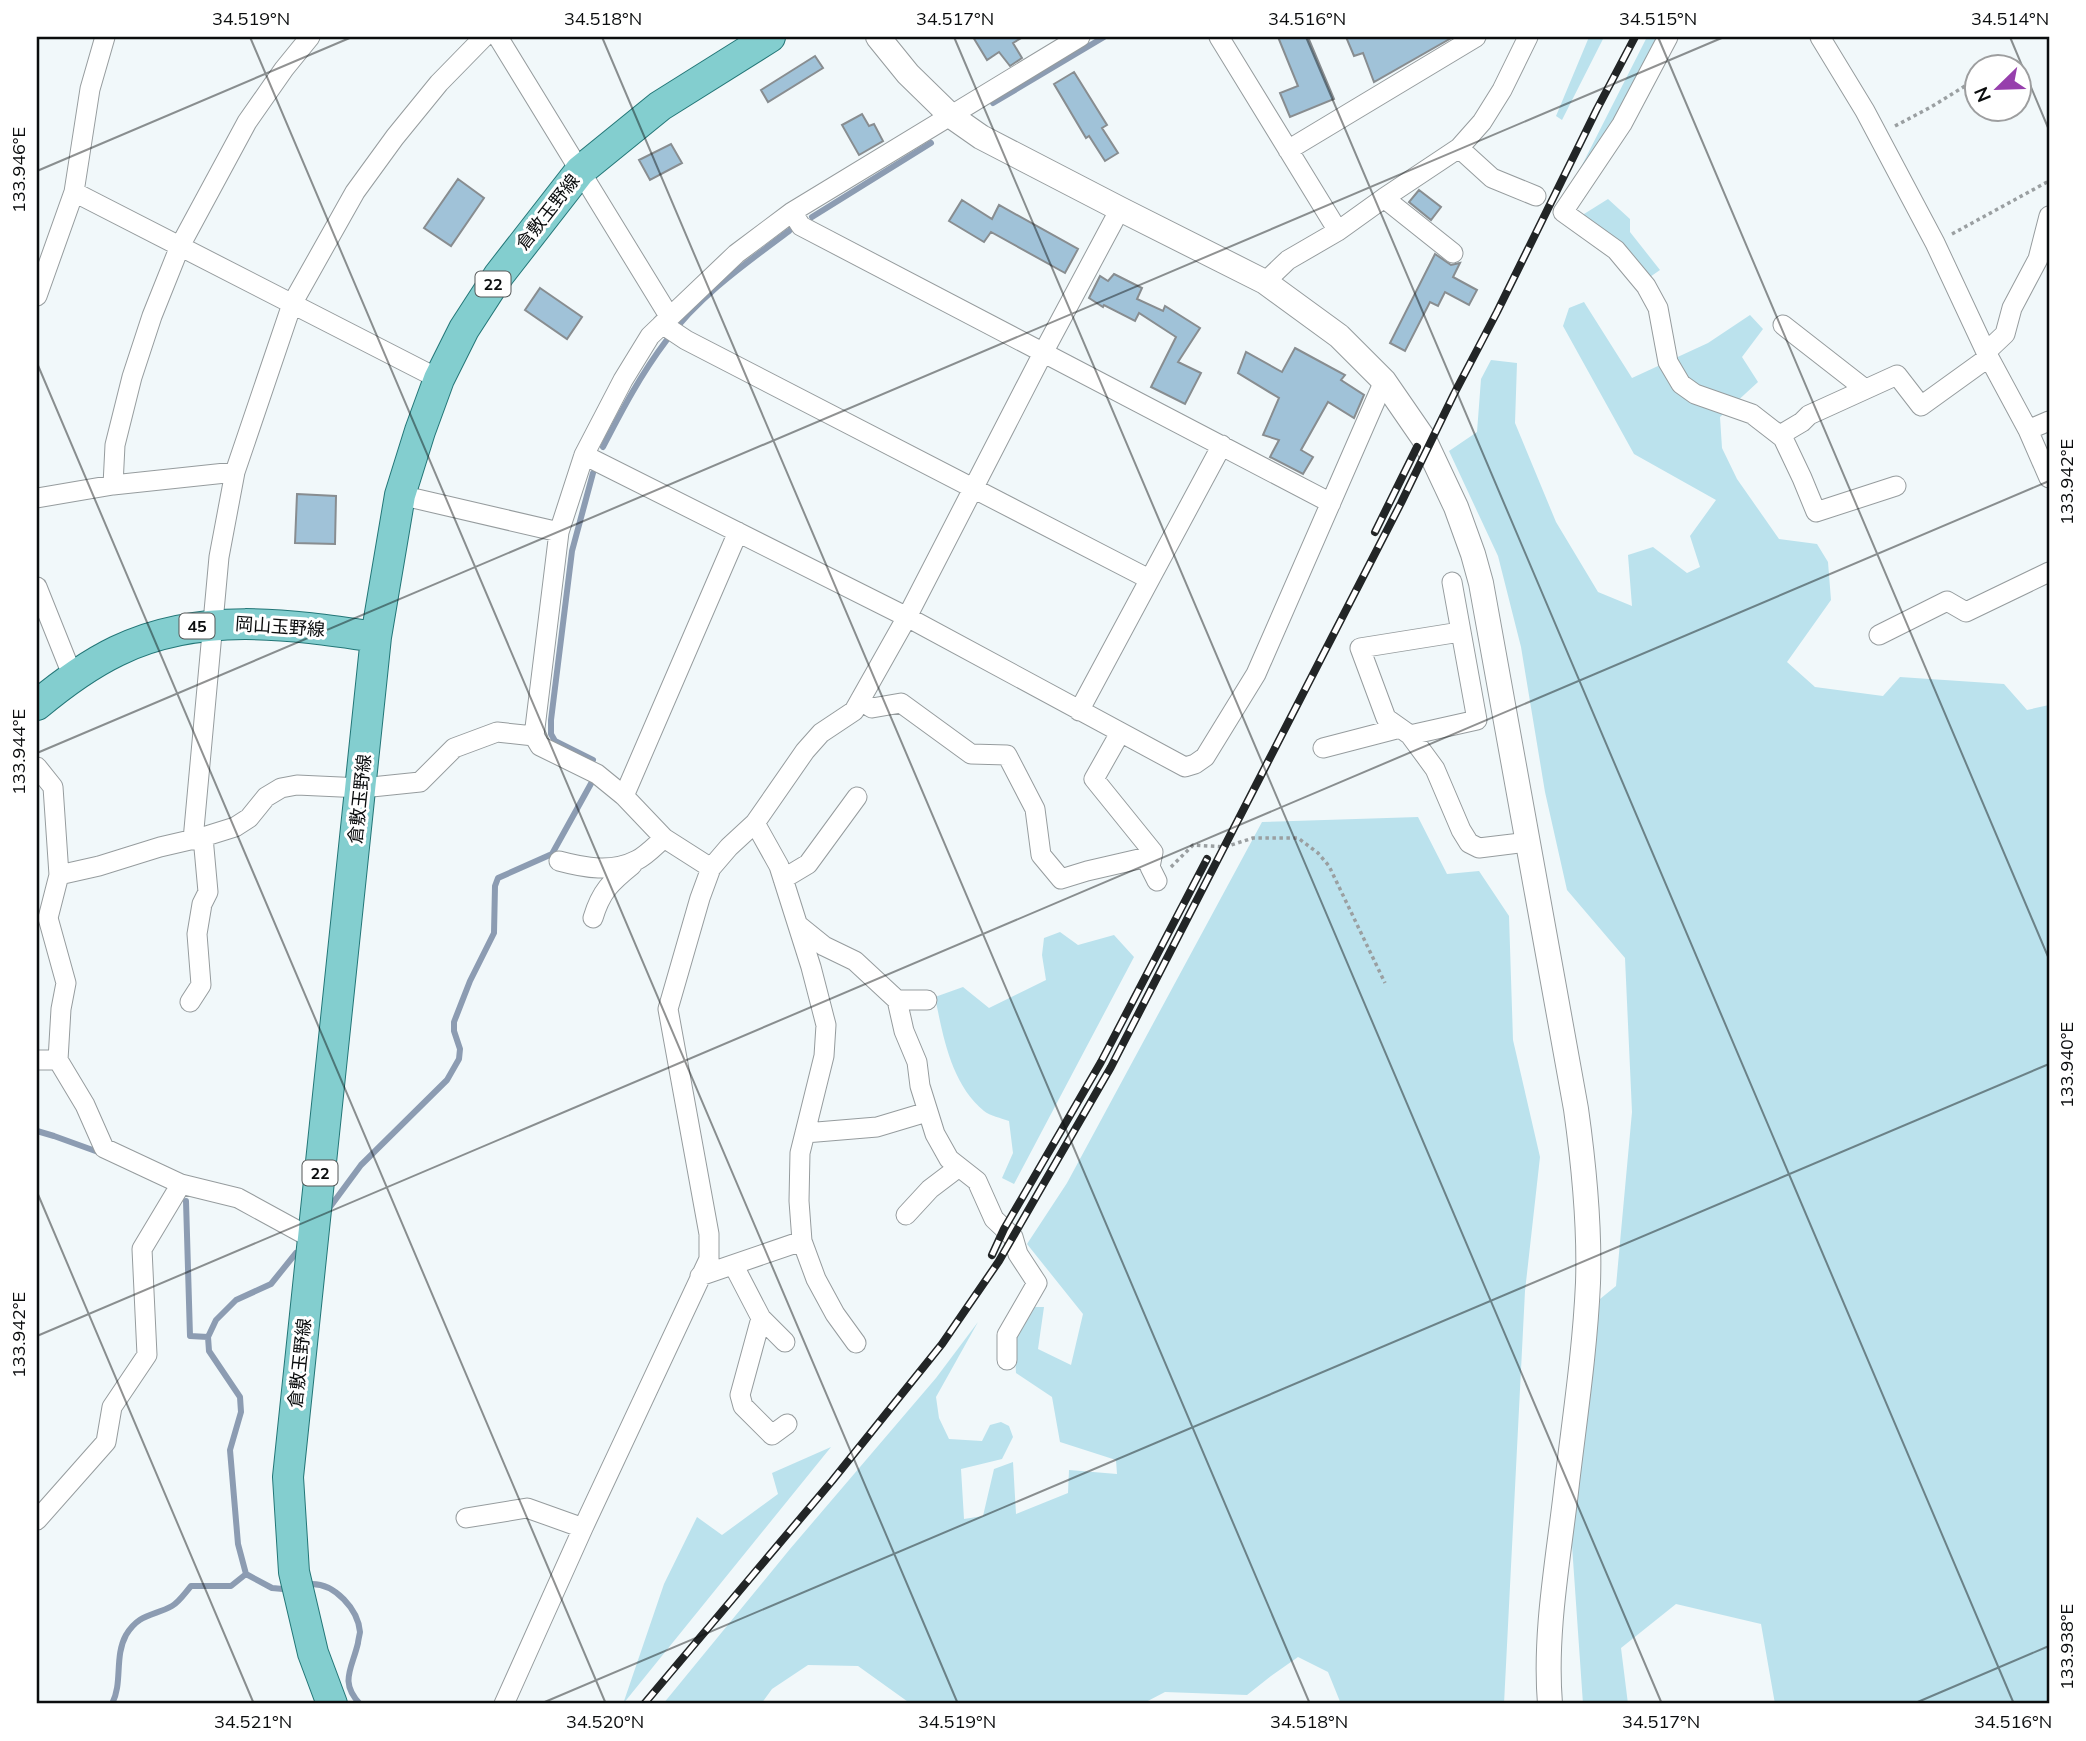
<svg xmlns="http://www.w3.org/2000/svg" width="2086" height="1741" viewBox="0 0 2086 1741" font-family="Mulish,'Noto Sans JP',sans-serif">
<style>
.green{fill:#bbe2ed}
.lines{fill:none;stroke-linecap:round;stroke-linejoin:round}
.stream{stroke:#8c9cb2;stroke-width:6}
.building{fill:#a0c2d8;stroke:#888d90;stroke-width:2}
.minor-casing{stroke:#969c9e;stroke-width:21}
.tertiary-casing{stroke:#969c9e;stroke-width:26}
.primary-casing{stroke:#237677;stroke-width:32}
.path{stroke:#9a9fa1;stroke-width:3.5;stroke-dasharray:3.5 3.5;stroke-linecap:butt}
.minor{stroke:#fff;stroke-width:19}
.tertiary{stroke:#fff;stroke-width:24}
.primary{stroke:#83cecf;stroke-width:30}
.rail-casing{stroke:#222526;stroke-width:8}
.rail{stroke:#fff;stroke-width:5;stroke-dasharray:16;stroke-linecap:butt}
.ticks{fill:none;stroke:#0b0d0e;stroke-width:2;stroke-opacity:0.45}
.labels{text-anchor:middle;stroke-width:6;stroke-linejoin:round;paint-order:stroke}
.shield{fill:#fff;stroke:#545656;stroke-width:2}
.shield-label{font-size:16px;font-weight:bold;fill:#0b0d0e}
.street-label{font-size:18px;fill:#0b0d0e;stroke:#fff}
.neatline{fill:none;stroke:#0b0d0e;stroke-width:2.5}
.ticks-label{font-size:18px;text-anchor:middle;fill:#0b0d0e}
</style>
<rect width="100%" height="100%" fill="#f1f8fa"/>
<path class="green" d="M 1589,37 L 1604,37 L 1562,120 L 1556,116 Z
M 1647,37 L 1664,37 L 1636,88 L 1577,175 Z
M 1608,199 L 1630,219 L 1630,232 L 1660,270 L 1647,279 L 1576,219 Z
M 1584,302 L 1632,378 L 1708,343 L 1750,315 L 1763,329 L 1742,357 L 1758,382 L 1720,417 L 1722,448 L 1737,479 L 1779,539 L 1817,544 L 1828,562 L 1831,600 L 1787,662 L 1815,687 L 1883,696 L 1900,677 L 2004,684 L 2027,710 L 2049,705 L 2049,1704 L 1775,1704 L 1761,1624 L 1676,1604 L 1621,1648 L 1628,1704 L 1583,1704 L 1571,1531 L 1600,1299 L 1616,1286 L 1632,1112 L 1625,958 L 1567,890 L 1545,792 L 1521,647 L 1498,556 L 1449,451 L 1477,432 L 1481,379 L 1491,360 L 1517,363 L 1515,423 L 1556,522 L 1598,592 L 1632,606 L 1628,555 L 1653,547 L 1687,573 L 1700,567 L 1690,536 L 1716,500 L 1634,454 L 1563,326 L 1569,308 Z
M 1418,817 L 1447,874 L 1479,871 L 1509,916 L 1513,1040 L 1540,1157 L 1525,1291 L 1504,1704 L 1341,1704 L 1328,1672 L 1298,1657 L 1271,1676 L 1247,1695 L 1165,1692 L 1142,1704 L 911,1704 L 858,1666 L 808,1665 L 772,1689 L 761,1704 L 663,1704 L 790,1549 L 936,1378 L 978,1322 L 936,1397 L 939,1418 L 949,1439 L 982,1441 L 990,1425 L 1001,1422 L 1009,1426 L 1013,1437 L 1002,1459 L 961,1469 L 964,1519 L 983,1516 L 994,1469 L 1013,1462 L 1016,1514 L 1068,1493 L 1069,1470 L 1117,1474 L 1116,1460 L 1060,1442 L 1052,1397 L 1016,1373 L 1014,1339 L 1035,1307 L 1044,1307 L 1038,1349 L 1071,1365 L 1083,1314 L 1027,1244 L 1067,1183 L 1262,822 Z
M 1060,932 L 1078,945 L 1114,935 L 1134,957 L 1014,1184 L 1002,1178 L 1013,1153 L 1009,1121 C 1001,1118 990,1116 984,1111 C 951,1084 943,1036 935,997 L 963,987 L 989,1008 L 1046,980 L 1042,955 L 1044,938 Z
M 831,1447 L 623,1704 L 664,1584 L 697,1517 L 722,1535 L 778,1494 L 772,1473 Z"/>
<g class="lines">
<path class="stream" d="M 993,103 L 1104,37
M 812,217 L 931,143
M 603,447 C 622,410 641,374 666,341 C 699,296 745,264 789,231
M 593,473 L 572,551 L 551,720 L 551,734 L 555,741 L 593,760
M 37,1131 L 54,1136 L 101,1153
M 186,1201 L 190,1336 L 208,1337
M 330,1207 L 361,1165 L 447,1080 L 459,1059 L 460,1049 L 454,1031 L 454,1022 L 470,981 L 494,933 L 495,886 L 498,878 L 552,854 L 593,780
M 246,1574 L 272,1588 L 283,1589
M 312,1584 C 335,1584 358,1609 360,1632 C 360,1633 358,1641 358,1643 C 352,1669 339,1682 360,1704
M 112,1704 C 123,1683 114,1657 126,1635 C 139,1613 154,1616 172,1606 C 179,1602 185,1593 191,1586 L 231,1586 L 246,1574 L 238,1544 L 230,1450 L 241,1412 L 240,1397 L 209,1351 L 208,1337 L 216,1320 L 236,1300 L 271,1284 L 296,1253"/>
</g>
<path class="building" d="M 973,37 L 1023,37 L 1013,43 L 1022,58 L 1010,66 L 999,52 L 987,60 Z
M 1278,37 L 1308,37 L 1334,99 L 1290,117 L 1280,93 L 1298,86 Z
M 1346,37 L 1453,37 L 1374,82 L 1363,53 L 1354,56 Z
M 815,56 L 823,68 L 768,102 L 761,90 Z
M 1074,72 L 1107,125 L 1102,128 L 1118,153 L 1105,161 L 1089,136 L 1086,138 L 1054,84 Z
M 862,114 L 869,126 L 874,124 L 883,141 L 859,155 L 842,125 Z
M 671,144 L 682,163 L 650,180 L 639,160 Z
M 458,179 L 484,198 L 451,246 L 424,228 Z
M 1419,190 L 1441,207 L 1431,220 L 1409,202 Z
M 962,200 L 992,219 L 999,205 L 1078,249 L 1065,273 L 991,232 L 984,242 L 949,221 Z
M 1435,254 L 1451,265 L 1460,263 L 1453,277 L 1477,290 L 1469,305 L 1445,292 L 1438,306 L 1430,302 L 1405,351 L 1390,343 Z
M 1114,274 L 1142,288 L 1137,299 L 1163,311 L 1165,306 L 1200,328 L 1178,362 L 1201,373 L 1185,404 L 1151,387 L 1176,337 L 1139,313 L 1135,321 L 1104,305 L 1103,307 L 1089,298 L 1100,276 L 1108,281 Z
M 540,288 L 582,317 L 567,339 L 525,310 Z
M 1295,348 L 1345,375 L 1341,380 L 1364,395 L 1354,418 L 1328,402 L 1301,450 L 1313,457 L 1303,474 L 1270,457 L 1279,440 L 1263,435 L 1279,398 L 1238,373 L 1246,352 L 1282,372 Z
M 297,494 L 336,496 L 335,544 L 295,543 Z"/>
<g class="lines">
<defs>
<path id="minor" d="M 498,37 L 669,316
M 1219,37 L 1338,231
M 1668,37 L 1622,124 L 1563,212 L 1616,250 L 1646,286 L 1658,308 L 1668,362 L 1681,384 L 1695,394 L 1752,414 L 1783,438 L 1802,478 L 1816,512 L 1896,486
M 1820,37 L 1865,111 L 1935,243 L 1986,352 L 2028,430 L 2049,478
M 1459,148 L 1492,178 L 1536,196
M 1288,150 L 1476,37
M 74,192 L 439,379
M 1384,198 L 1453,253
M 792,212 L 801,226 L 1331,503
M 1265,282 L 1288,260 L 1338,231 L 1384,198 L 1459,148 L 1482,122 L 1502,90 L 1528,37
M 37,296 L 74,192 L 90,89 L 105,37
M 662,324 L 686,340 L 1149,579
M 1783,325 L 1865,389
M 1986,352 L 2005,334 L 2012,308 L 2038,259 L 2049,216
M 2028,430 L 2049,421
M 1780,435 L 1802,422 L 1809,415 L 1897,375 L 1921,406 L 1989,357
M 584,455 L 907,617 L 1185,767 L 1195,764 L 1205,757 L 1256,674 L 1384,381
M 113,485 L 115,445 L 132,377 L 152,316 L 180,246 L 247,122 L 284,69 L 310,37
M 400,495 L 559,532
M 37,498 L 113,485 L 235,472
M 37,587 L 73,677
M 1460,632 L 1360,648 L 1386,718 L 1410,735 L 1435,769 L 1461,830 L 1469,843 L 1479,848 L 1528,842
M 1879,635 L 1947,601 L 1966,612 L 2049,572
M 860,700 L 872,708 L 901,703 L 971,754 L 1007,755 L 1035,809 L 1041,855 L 1061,879 L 1087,871 L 1152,856
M 1079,711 L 1222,445
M 1120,733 L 1094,779 L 1153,852 L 1150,867 L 1157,881
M 1410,735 L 1477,720 L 1452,582
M 1323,748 L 1400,728
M 37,767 L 53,787 L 59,875 L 48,918 L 66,983 L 61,1009 L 58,1060 L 85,1105 L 104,1148 L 181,1184 L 238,1198 L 313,1239
M 624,796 L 738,532
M 755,823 L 779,866 L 811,967 L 826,1025 L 824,1056 L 800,1153 L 799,1201 L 802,1241 L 816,1279 L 835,1314 L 856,1343
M 193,840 L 219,557 L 235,472 L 292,304 L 355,192 L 395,137 L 439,83 L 484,37
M 559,861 C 585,868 612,873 637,860 C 647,855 656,845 664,838
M 711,868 L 664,838 L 624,796 L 597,774 L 540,746 L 534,736 L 559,532 L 584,455 L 623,380 L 650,336 L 736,254 L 792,212 L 1080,37
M 59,875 L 99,866 L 160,847 L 203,837 L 235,827 L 249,818 L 266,797 L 281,788 L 297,785 L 362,788 L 420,782 L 454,748 L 497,732 L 534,736
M 783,879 L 808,864 L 857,797
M 593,918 C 601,891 611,882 632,865
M 798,925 L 824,946 L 855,961 L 897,1000 L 904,1031 L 917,1062 L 920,1086 L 935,1134 L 949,1159 L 977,1181 L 994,1219 L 1013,1237 L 1018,1254 L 1037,1283 L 1007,1335 L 1007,1360
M 897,1000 L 927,1000
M 190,1002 L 201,985 L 197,934 L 202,904 L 208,892 L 203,837
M 37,1060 L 58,1060
M 805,1133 L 877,1127 L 927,1112
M 906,1215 L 930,1189 L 959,1167
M 734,1266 L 761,1318 L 785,1342
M 700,1276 L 802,1241
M 761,1318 L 740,1395 L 743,1406 L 772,1435 L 787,1424
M 466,1518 L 527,1508 L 583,1528
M 37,1520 L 106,1442 L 112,1407 L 147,1355 L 142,1249 L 181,1184
M 504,1704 L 583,1528 L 709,1259 L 709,1234 L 668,1009 L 700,898 L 711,868 L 729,847 L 755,823 L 805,751 L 821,733 L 854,711 L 907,617 L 1043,353 L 1120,209"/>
<path id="tertiary" d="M 878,37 L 908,74 L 951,116 L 981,137 L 1120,209 L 1265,282 L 1339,336 L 1384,381 L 1424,439 L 1456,507 L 1473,554 L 1481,583 L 1576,1109 C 1584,1166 1590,1224 1588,1283 C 1585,1350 1575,1416 1567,1483 C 1559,1556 1544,1631 1550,1704"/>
<path id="primary" d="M 37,705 C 61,685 88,665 117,651 C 199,611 289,624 376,637
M 332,1704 L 313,1653 L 294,1572 L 288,1477 L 376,637 L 400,495 L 420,431 L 439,379 L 464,329 L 499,275 L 580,171 L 660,106 L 770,37"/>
</defs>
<use href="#minor" class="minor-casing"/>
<use href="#tertiary" class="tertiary-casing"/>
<use href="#primary" class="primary-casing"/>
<path class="path" d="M 37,37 L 38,37
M 1895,126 L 1931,107 L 1978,78
M 1952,234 L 2049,181
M 1171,867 L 1193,845 L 1225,847 L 1253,838 L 1298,838 L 1318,853 L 1329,866 L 1385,983"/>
<use href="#minor" class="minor"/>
<use href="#tertiary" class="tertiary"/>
<use href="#primary" class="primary"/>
<defs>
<path id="rail" d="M 1375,532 L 1417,447
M 992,1255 L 1004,1229 L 1101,1062 L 1207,859
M 644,1704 L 832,1481 L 942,1344 L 999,1261 L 1111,1067 L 1401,503 L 1454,394 L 1497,312 L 1597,109 L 1635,37"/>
</defs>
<use href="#rail" class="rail-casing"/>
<use href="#rail" class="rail"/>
</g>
<path class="ticks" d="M 250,37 L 958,1704M 602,37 L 1310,1704M 954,37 L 1662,1704M 1306,37 L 2014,1704M 1658,37 L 2049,959M 2010,37 L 2049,130M 37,171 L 352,37M 37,363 L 606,1704M 37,753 L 1724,37M 37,1192 L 254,1704M 37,1336 L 2049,481M 540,1704 L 2049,1064M 1913,1704 L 2049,1646"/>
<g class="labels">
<g class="shield">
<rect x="475.5" y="271.5" width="35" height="25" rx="5"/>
<rect x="179.5" y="613.5" width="35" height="25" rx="5"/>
<rect x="302.5" y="1160.5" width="35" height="25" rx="5"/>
</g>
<g class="shield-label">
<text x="493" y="290">22</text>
<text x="197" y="632">45</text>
<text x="320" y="1179">22</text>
</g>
<g class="street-label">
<text transform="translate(548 212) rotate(-52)" y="6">倉敷玉野線</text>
<text transform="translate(280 627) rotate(4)" y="6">岡山玉野線</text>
<text transform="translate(360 799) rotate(-84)" y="6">倉敷玉野線</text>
<text transform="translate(300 1363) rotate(-84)" y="6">倉敷玉野線</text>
</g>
</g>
<rect width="2086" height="1741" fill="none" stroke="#ffffff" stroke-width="77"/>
<g transform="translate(1998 88) rotate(247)"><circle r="33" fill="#ffffff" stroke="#9d9e9f" stroke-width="2"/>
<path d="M0-5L12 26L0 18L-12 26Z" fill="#963fac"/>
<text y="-10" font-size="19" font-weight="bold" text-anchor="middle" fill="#0b0d0e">N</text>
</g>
<rect x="38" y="38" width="2010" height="1664" class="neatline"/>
<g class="ticks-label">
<text x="251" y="25">34.519°N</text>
<text x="603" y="25">34.518°N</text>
<text x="955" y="25">34.517°N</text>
<text x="1307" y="25">34.516°N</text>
<text x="1658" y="25">34.515°N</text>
<text x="2010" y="25">34.514°N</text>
<text transform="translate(19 170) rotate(-90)" y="6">133.946°E</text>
<text transform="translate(2067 482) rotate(-90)" y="6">133.942°E</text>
<text transform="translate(19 752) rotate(-90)" y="6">133.944°E</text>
<text transform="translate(2067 1065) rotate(-90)" y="6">133.940°E</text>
<text transform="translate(19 1335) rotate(-90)" y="6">133.942°E</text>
<text transform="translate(2067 1647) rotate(-90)" y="6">133.938°E</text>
<text x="253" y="1728">34.521°N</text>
<text x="605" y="1728">34.520°N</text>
<text x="957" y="1728">34.519°N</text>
<text x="1309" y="1728">34.518°N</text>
<text x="1661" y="1728">34.517°N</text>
<text x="2013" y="1728">34.516°N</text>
</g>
</svg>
